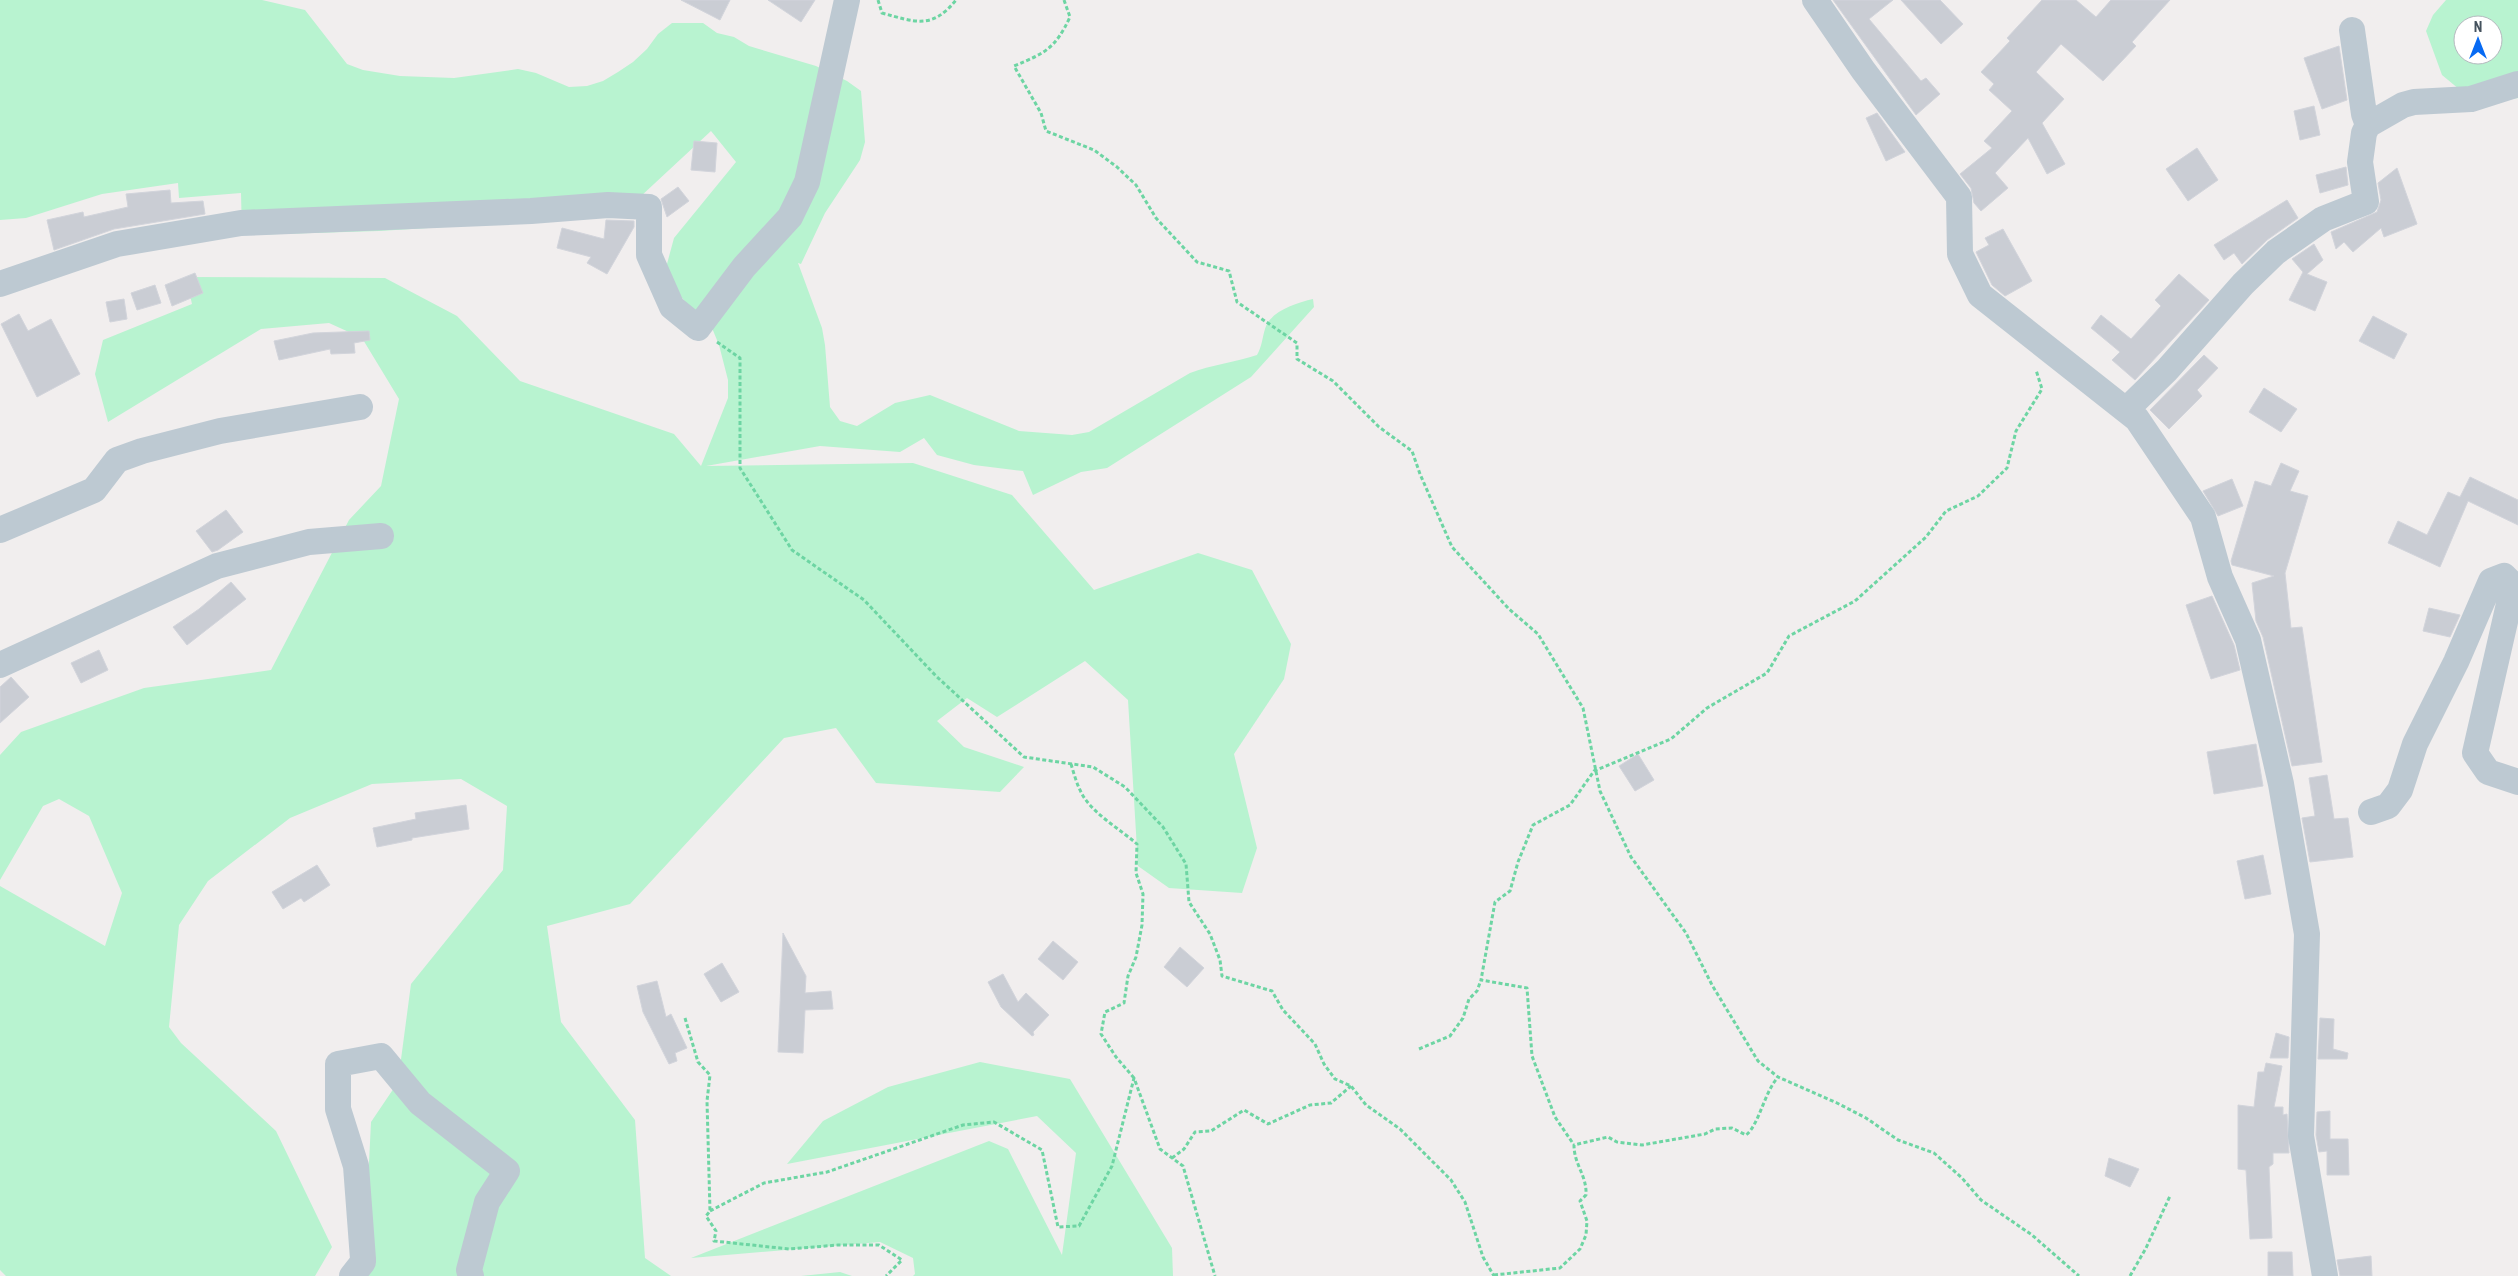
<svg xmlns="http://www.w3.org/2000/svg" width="2518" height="1276" viewBox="0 0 2518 1276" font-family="'Roboto Condensed',sans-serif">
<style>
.green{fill:#b8f3d0;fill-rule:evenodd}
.building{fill:#cacdd4;stroke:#d2d4db}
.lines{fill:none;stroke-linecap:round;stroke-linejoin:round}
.path{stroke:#6dd5a3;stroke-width:3;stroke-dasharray:4 2.5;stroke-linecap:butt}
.street{stroke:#bdc9d2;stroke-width:26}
</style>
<rect width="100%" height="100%" fill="#f1eeee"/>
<path class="green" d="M 0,0 L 262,0 L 305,10 L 347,64 L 363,70 L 400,76 L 454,78 L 518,69 L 536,73 L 569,87 L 587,86 L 603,81 L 618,72 L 633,62 L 647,49 L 658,34 L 672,23 L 703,23 L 717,33 L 734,37 L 749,46 L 816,66 L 847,81 L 861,91 L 865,142 L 860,160 L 825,213 L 801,264 L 798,263 L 822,328 L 825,345 L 830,407 L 840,421 L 857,426 L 895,403 L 930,395 L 1019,431 L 1072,435 L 1089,432 L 1190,373 C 1211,365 1235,362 1257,355 C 1262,346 1262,339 1265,329 C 1270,311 1296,303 1313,299 L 1314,307 L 1251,377 L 1107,468 L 1081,472 L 1033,495 L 1023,471 L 974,465 L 937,455 L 924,438 L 900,452 L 820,446 L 706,466 L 913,463 L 1012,495 L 1094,590 L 1198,553 L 1252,570 L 1291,644 L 1284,679 L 1234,754 L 1257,848 L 1242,893 L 1169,888 L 1138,866 L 1128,700 L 1085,661 L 997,717 L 967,698 L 937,721 L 964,747 L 1024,767 L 1000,792 L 876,783 L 836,728 L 784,738 L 630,904 L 547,926 L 561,1022 L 635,1120 L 645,1258 L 671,1276 L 361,1276 L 364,1265 L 371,1122 L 398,1082 L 411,984 L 503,870 L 507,806 L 461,779 L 372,784 L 290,818 L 208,881 L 179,925 L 169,1027 L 181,1043 L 276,1131 L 332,1247 L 315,1276 L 6,1276 L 0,1270 L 0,886 L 105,946 L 122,893 L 89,816 L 59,799 L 43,806 L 0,880 L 0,755 L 21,732 L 144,688 L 271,670 L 349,520 L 381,486 L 399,399 L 362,338 L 329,323 L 261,329 L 108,422 L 95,374 L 103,340 L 192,304 L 186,277 L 385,278 L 457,316 L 520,381 L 674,434 L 701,466 L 728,398 L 728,380 L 719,345 L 712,328 L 686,303 L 664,275 L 674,238 L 736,162 L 711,131 L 640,197 L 561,220 L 379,231 L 242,235 L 241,193 L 179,198 L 178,183 L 102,194 L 26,218 L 0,220 Z
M 2446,0 L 2518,0 L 2518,98 L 2505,100 L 2471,99 L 2442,75 L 2426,31 L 2433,15 ZM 2463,25 L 2493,25 L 2493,55 L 2463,55 Z
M 980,1062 L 1070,1079 L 1172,1248 L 1173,1276 L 913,1276 L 915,1274 L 913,1258 L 880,1242 L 691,1258 L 989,1141 L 1008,1149 L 1062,1255 L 1076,1153 L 1037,1116 L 787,1164 L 823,1121 L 888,1087 Z
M 840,1272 L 852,1276 L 801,1276 Z"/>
<path class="building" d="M 681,0 L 730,0 L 720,20 Z
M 768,0 L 815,0 L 801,22 Z
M 1833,0 L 1893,0 L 1869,19 L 1921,81 L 1926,78 L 1940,94 L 1916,115 Z
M 1901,0 L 1940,0 L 1963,24 L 1941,44 Z
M 2042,0 L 2076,0 L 2096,17 L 2111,0 L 2170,0 L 2132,42 L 2136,46 L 2103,81 L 2061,44 L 2036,72 L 2064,99 L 2042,123 L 2065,164 L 2047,174 L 2028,138 L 1995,173 L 2008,188 L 1981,211 L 1974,203 L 1971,188 L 1960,174 L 1992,148 L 1984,141 L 2012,111 L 1989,90 L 1994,84 L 1981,72 L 2010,41 L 2007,38 Z
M 2339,46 L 2347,100 L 2322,109 L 2304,58 Z
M 2314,106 L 2320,135 L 2300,140 L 2294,111 Z
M 1877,113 L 1905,152 L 1886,161 L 1866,118 Z
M 694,141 L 717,143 L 715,172 L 691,170 Z
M 2197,148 L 2218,180 L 2188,201 L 2166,169 Z
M 2346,167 L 2348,185 L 2320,193 L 2316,175 Z
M 2397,168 L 2417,224 L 2384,237 L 2381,228 L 2353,252 L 2344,242 L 2336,249 L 2331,232 L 2377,212 L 2381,200 L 2378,183 Z
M 678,187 L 689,201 L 667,217 L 661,199 Z
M 170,190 L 171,203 L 203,201 L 205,214 L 114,229 L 54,250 L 47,220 L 83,212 L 84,217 L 128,207 L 126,194 Z
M 2287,200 L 2298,218 L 2267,240 L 2242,264 L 2234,253 L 2224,260 L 2214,245 Z
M 606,220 L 634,221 L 634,227 L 607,274 L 587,263 L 591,257 L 557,248 L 562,228 L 604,239 Z
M 2003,229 L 2032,281 L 2005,296 L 1992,285 L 1976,252 L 1989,245 L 1985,238 Z
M 2314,244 L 2323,260 L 2307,274 L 2327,282 L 2315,311 L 2289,300 L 2303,272 L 2292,259 Z
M 195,273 L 203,293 L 172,306 L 165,285 Z
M 2179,274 L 2209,300 L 2135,380 L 2112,360 L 2120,352 L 2091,328 L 2101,315 L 2131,339 L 2161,306 L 2155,300 Z
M 155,285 L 161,303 L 137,310 L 131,293 Z
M 124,299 L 127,319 L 110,322 L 106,302 Z
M 19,314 L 28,331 L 51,319 L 80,374 L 37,397 L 1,324 Z
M 2373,316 L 2407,334 L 2394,359 L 2359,341 Z
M 369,331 L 370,340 L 354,343 L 355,353 L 331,354 L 330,349 L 279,360 L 274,341 L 313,333 Z
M 2204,355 L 2218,368 L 2197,390 L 2202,396 L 2169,429 L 2150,410 Z
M 2264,388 L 2297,409 L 2281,432 L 2249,412 Z
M 2281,463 L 2299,471 L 2290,491 L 2308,496 L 2285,573 L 2291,628 L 2302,627 L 2322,762 L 2292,766 L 2263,637 L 2256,621 L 2252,583 L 2274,576 L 2232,565 L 2231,561 L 2255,481 L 2271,486 Z
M 2470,477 L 2518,500 L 2518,525 L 2468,501 L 2440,567 L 2388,543 L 2398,521 L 2427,535 L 2448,492 L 2460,497 Z
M 2232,479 L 2243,506 L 2218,516 L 2203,491 Z
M 226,510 L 243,532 L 218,550 L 212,552 L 196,531 Z
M 231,582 L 246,599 L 187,645 L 173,627 L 199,609 Z
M 2212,596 L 2234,645 L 2240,670 L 2211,679 L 2186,605 Z
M 2429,608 L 2460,615 L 2450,637 L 2423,631 Z
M 99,650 L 108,670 L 81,683 L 71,663 Z
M 11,677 L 29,697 L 0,723 L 0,687 Z
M 2256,744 L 2263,786 L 2214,794 L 2207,752 Z
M 1638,754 L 1654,780 L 1635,791 L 1619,766 Z
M 2327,775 L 2334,819 L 2348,818 L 2353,857 L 2310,862 L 2302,818 L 2315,816 L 2309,778 Z
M 466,805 L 469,829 L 412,838 L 412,840 L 377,847 L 373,828 L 416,819 L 415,813 Z
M 2263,855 L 2271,894 L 2245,899 L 2237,861 Z
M 317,865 L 330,885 L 304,902 L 301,898 L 283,909 L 272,892 Z
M 783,933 L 806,976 L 805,993 L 831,991 L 833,1009 L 805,1010 L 803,1053 L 778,1052 Z
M 1053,941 L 1078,962 L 1063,980 L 1038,959 Z
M 1180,947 L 1204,968 L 1187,987 L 1164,967 Z
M 722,963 L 739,992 L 721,1002 L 704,974 Z
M 1003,974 L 1018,1002 L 1026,993 L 1049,1015 L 1033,1032 L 1034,1035 L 1032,1036 L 1001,1007 L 988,982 Z
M 657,981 L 666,1017 L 671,1014 L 687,1048 L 675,1053 L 677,1061 L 669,1064 L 643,1012 L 637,986 Z
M 2320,1018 L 2334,1019 L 2333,1049 L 2348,1053 L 2347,1059 L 2318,1059 Z
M 2276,1033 L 2289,1037 L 2288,1058 L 2270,1058 Z
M 2266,1063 L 2282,1066 L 2274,1107 L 2283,1107 L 2283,1115 L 2287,1114 L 2289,1153 L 2273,1153 L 2273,1164 L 2269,1167 L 2272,1238 L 2250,1239 L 2246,1170 L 2238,1169 L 2238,1105 L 2254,1107 L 2258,1072 L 2264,1072 Z
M 2330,1111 L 2330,1139 L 2348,1139 L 2349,1175 L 2327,1175 L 2327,1151 L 2319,1152 L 2316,1135 L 2317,1112 Z
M 2109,1158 L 2139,1169 L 2130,1187 L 2105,1176 Z
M 2268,1252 L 2292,1252 L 2293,1276 L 2268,1276 Z
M 2371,1256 L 2372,1276 L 2340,1276 L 2337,1260 Z"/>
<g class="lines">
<path class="path" d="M 878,0 L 882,13 C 915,22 932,30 956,0
M 1064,0 L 1070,17 C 1055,49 1045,53 1014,66 L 1041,113 L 1046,131 L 1094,150 L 1117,167 L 1136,185 L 1156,218 L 1197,262 L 1229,271 L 1237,302 L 1297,343 L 1297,359 L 1333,381 L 1379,427 L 1412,451 L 1420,474 L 1452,547 L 1509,609 L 1538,634 L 1583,708 L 1600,791 L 1631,857 L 1686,933 L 1712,985 L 1758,1061 L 1778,1077 L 1837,1103 L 1866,1118 L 1898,1140 L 1934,1153 L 1962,1178 L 1981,1200 L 2032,1235 L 2079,1276
M 717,342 L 740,358 L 740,468 L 792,550 L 864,600 L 936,676 L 1024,757 L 1093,767 L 1125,787 L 1163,827 L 1186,864 L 1189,902 L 1210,934 L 1220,960 L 1222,976 L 1272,991 L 1283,1010 L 1315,1044 L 1324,1064 L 1335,1079 L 1351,1086 L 1366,1105 L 1400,1129 L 1451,1180 L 1465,1202 L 1483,1257 L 1494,1276
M 1071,764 C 1074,774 1077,785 1082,794 C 1093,814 1120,829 1137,844 L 1136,873 L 1143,894 L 1142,925 L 1136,957 L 1128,976 L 1124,1003 L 1105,1012 L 1101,1034 L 1116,1057 L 1134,1078
M 685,1018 L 698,1062 L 710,1075 L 707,1101 L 710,1211 L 706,1216 L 716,1231 L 714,1241 L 789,1249 L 838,1245 L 879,1245 L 902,1260 L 886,1276
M 1419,1049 L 1450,1036 L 1463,1018 L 1469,999 L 1477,991 L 1481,980
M 1572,1142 L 1555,1117 L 1532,1056 L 1527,988 L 1481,980 L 1495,902 L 1510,891 L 1518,862 L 1533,825 L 1570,805 L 1594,771 L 1671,739 L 1707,708 L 1767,673 L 1789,636 L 1855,601 L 1926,537 L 1946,511 L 1978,496 L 2007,468 L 2016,431 L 2042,389 L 2036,370
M 1172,1158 L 1184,1149 L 1195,1132 L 1211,1131 L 1244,1110 L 1268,1124 L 1310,1105 L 1331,1103 L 1351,1086
M 710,1211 L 764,1183 L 827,1172 L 963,1125 L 994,1122 L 1042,1150 L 1058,1227 L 1079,1226 L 1112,1166 L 1134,1078 L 1160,1149 L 1183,1166 L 1215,1276
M 1494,1275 L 1560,1268 L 1580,1249 L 1586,1235 L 1587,1221 L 1580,1201 L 1586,1195 C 1587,1175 1574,1165 1574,1145 L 1608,1137 L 1617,1142 L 1642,1145 L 1705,1134 L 1715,1129 L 1732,1128 L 1746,1135 C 1759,1125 1764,1093 1778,1077
M 2130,1276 L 2146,1248 L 2170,1196"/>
<path class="street" d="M 1815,0 L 1863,70 L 1959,197 L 1960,254 L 1980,295 L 2137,419 L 2203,517 L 2220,577 L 2248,640 L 2281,784 L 2307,934 L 2301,1136 L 2325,1276
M 2352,30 L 2364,114 L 2368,125
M 0,284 L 117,244 L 241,223 L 531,211 L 608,205 L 649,207 L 649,255 L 672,307 L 698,328 L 744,267 L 790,217 L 807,182 L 847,0
M 2126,410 L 2167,370 L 2243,284 L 2276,252 L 2323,219 L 2366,202 L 2360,162 L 2364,133 L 2368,125 L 2403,105 L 2414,102 L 2471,99 L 2518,84
M 0,530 L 94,490 L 117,460 L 142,451 L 220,431 L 360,407
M 0,665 L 217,566 L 309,542 L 381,536
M 2371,812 L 2388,806 L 2400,790 L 2415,744 L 2456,662 L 2491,581 L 2504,576 L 2511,583 L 2509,604 L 2475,753 L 2488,772 L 2518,782
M 352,1276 L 363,1262 L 363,1259 L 356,1166 L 338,1109 L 338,1064 L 381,1056 L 420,1103 L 507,1171 L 487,1202 L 469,1270 L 471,1276"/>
</g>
<g transform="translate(2478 40)"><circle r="24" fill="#ffffff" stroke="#b5babf"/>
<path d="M0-4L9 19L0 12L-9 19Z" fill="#076af3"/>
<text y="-8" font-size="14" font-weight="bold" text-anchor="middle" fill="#45525e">N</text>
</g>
</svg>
